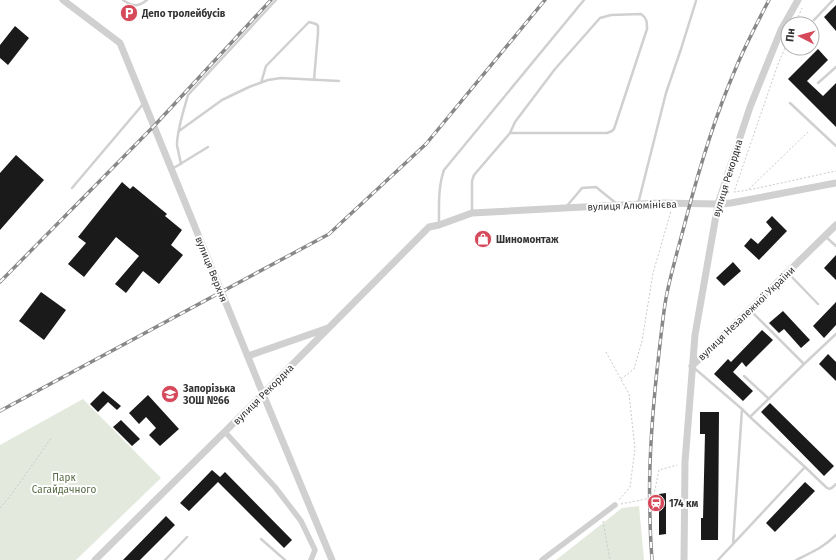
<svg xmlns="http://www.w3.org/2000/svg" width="836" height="560" viewBox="0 0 836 560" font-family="'Fira Sans',sans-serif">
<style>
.green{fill:#e3e9dd}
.building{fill:#1a1a1a}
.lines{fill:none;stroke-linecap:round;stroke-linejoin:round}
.path{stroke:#cacaca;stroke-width:1;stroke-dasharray:2 2;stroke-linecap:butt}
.service{stroke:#d0d0d0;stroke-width:2.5}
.minor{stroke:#d0d0d0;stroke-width:5.5}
.tertiary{stroke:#d0d0d0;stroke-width:7}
.rail-casing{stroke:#888;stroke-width:3.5}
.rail{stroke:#fff;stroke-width:2;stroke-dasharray:6;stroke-linecap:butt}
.labels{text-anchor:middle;stroke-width:4;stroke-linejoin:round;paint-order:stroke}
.poi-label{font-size:10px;font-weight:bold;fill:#333;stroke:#fff;text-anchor:start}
.street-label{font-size:10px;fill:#333;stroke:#fff}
.park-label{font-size:10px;fill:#586b44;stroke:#fff}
</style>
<rect width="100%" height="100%" fill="#fff"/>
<path class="green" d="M 83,399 L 161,478 L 76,560 L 0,560 L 0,445 Z
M 639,506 L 644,560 L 556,560 L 622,508 Z"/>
<path class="building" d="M 836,5 L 836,31 L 824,17 Z
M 15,26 L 29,38 L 8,65 L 0,58 L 0,45 Z
M 818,49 L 828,60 L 807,81 L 823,96 L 836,83 L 836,127 L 788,79 Z
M 16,155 L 44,180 L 0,230 L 0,173 Z
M 122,182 L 130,189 L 133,186 L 167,214 L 165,216 L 182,230 L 171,245 L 183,255 L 159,284 L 143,271 L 126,293 L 115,284 L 139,256 L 116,237 L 84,277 L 68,264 L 86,243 L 78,237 Z
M 772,216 L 787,231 L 759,260 L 744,246 L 751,238 L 758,244 L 772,229 L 766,222 Z
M 836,255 L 836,280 L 824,268 Z
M 733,262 L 741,271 L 724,286 L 716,278 Z
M 41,292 L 66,310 L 44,340 L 19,321 Z
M 836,302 L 836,325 L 824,338 L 813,326 Z
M 783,311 L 810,340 L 801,348 L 784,329 L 779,333 L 769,323 Z
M 762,330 L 773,340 L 746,367 L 742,362 L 733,372 L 753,391 L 743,401 L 714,374 L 728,359 L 731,362 Z
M 828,354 L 836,362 L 836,381 L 819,364 Z
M 103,391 L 121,406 L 117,410 L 108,402 L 98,412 L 90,404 Z
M 148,395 L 179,429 L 160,446 L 149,435 L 156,428 L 146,417 L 139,424 L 129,413 Z
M 770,403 L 834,466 L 824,476 L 761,412 Z
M 700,412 L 719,412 L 718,540 L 701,540 L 701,518 L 703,518 L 705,434 L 700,434 Z
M 121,420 L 140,439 L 132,446 L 113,427 Z
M 212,470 L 220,477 L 225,472 L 292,540 L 284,548 L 218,482 L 189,511 L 180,503 Z
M 805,482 L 815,491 L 775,532 L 766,523 Z
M 666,493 L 666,534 L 659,535 L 659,494 Z
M 166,516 L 175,525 L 140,560 L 123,560 Z"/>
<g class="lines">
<path class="path" d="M 795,24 L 802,8
M 788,41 L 778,64 L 734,192 L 749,190 L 836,171
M 749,189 L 809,131
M 606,352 L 629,394 L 635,449 L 630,487 L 619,500
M 621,379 L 634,369 L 642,341 L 653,273 L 671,211
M 621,504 L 646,499 L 653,499 L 659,470 L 677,465
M 0,508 L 11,495 L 52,437
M 603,521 L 610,560"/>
<path class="service" d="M 123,0 C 133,7 138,7 147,0
M 814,20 L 833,0
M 261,83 L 266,66 L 309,22 L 316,24 L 318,26 L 318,33 L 314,80
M 818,83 L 836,67
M 790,103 L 836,146
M 179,131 L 222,100 L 249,87 L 268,80 L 281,78 L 339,81
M 181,164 C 180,158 178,151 177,145 C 177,130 184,109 188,95 L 276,0
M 172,169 L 208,147
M 72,188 L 144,103
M 638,204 L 666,93 L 681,49 L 696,1
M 566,207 L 582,188 L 596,187 L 617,204
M 472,213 L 472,181 L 474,175 L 510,133 L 607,133 L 612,131 L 614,129 L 647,29 C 647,22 647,18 641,14 L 611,15 L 600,18 L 555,69 L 515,122 L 510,133
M 439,224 C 439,206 438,187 444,170 L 584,0
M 826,237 L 836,246
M 788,273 L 818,304
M 751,311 L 804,364 L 836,334
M 693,367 L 742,409 L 750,417 L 805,467 L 827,488 C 831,490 833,487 836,484
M 744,376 L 769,399
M 750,417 L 804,364
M 261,539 L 285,560
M 733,544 L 742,409
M 165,560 L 187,537
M 718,560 L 805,467
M 796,560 C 812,552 823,548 836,535"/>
<path class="minor" d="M 225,432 L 275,487 L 301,521 L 315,550 L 311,560
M 542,560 L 615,505"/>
<path class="tertiary" d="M 63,0 L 120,43 L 263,394 L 332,560
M 248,356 L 328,328
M 692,366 L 836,225
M 95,560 L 263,394 L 429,227 L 439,225 L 472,213 L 659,203 L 718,204 L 731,203 L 836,183
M 684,560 L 685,462 L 695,335 L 718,204 L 750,107 L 781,30 L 798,0"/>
<defs>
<path id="rail" d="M 0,282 L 154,126 L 271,0
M 0,411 L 329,234 L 426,144 L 545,0
M 652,560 C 651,545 650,530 650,515 C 648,467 652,418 657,370 C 660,346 662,322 666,298 C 671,272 679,246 686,219 C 699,169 714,119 735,70 C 745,46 757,23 769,0"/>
</defs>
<use href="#rail" class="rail-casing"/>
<use href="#rail" class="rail"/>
</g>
<defs>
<symbol id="parking-disc" viewBox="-11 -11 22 22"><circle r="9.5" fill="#d5495b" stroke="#fff"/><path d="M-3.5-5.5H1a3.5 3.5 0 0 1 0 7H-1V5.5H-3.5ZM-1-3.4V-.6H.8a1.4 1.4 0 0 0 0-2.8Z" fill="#fff"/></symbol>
<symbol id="shop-disc" viewBox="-11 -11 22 22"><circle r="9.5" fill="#d5495b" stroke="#fff"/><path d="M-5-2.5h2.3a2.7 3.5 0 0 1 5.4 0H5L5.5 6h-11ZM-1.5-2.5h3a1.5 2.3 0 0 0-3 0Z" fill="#fff"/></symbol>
<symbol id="school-disc" viewBox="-11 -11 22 22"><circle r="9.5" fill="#d5495b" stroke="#fff"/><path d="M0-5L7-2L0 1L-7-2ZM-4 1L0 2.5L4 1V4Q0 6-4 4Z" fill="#fff"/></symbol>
<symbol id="station-disc" viewBox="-11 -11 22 22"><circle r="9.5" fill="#d5495b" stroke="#fff"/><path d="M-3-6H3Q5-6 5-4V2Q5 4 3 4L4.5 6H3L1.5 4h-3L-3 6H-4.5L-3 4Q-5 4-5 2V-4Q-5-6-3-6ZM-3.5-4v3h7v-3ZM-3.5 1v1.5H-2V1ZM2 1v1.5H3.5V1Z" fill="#fff"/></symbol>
</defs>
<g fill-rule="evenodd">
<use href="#parking-disc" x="119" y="3" width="20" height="20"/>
<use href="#shop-disc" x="473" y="229" width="20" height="20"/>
<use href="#school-disc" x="160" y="384" width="20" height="20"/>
<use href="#station-disc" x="646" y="493" width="20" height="20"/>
</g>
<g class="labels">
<g class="poi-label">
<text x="142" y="17">Депо тролейбусів</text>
<text x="496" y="243">Шиномонтаж</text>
<text x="183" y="392">Запорізька<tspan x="183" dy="12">ЗОШ №66</tspan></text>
<text x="669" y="507">174 км</text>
</g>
<g class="street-label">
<text transform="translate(727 178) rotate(-73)" y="4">вулиця Рекордна</text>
<text transform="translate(632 205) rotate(-2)" y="4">вулиця Алюмінієва</text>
<text transform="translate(212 269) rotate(68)" y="4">вулиця Верхня</text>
<text transform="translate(746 313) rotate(-44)" y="4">вулиця Незалежної України</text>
<text transform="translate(263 394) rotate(-45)" y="4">вулиця Рекордна</text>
</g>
<g class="park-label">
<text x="64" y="481">Парк<tspan x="64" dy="12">Сагайдачного</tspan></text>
</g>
</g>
<g transform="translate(800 36) rotate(276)"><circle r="19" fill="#ffffff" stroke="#adadad"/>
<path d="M0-3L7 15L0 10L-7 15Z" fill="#d5495b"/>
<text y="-6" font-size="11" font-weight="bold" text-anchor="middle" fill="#333333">Пн</text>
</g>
</svg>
